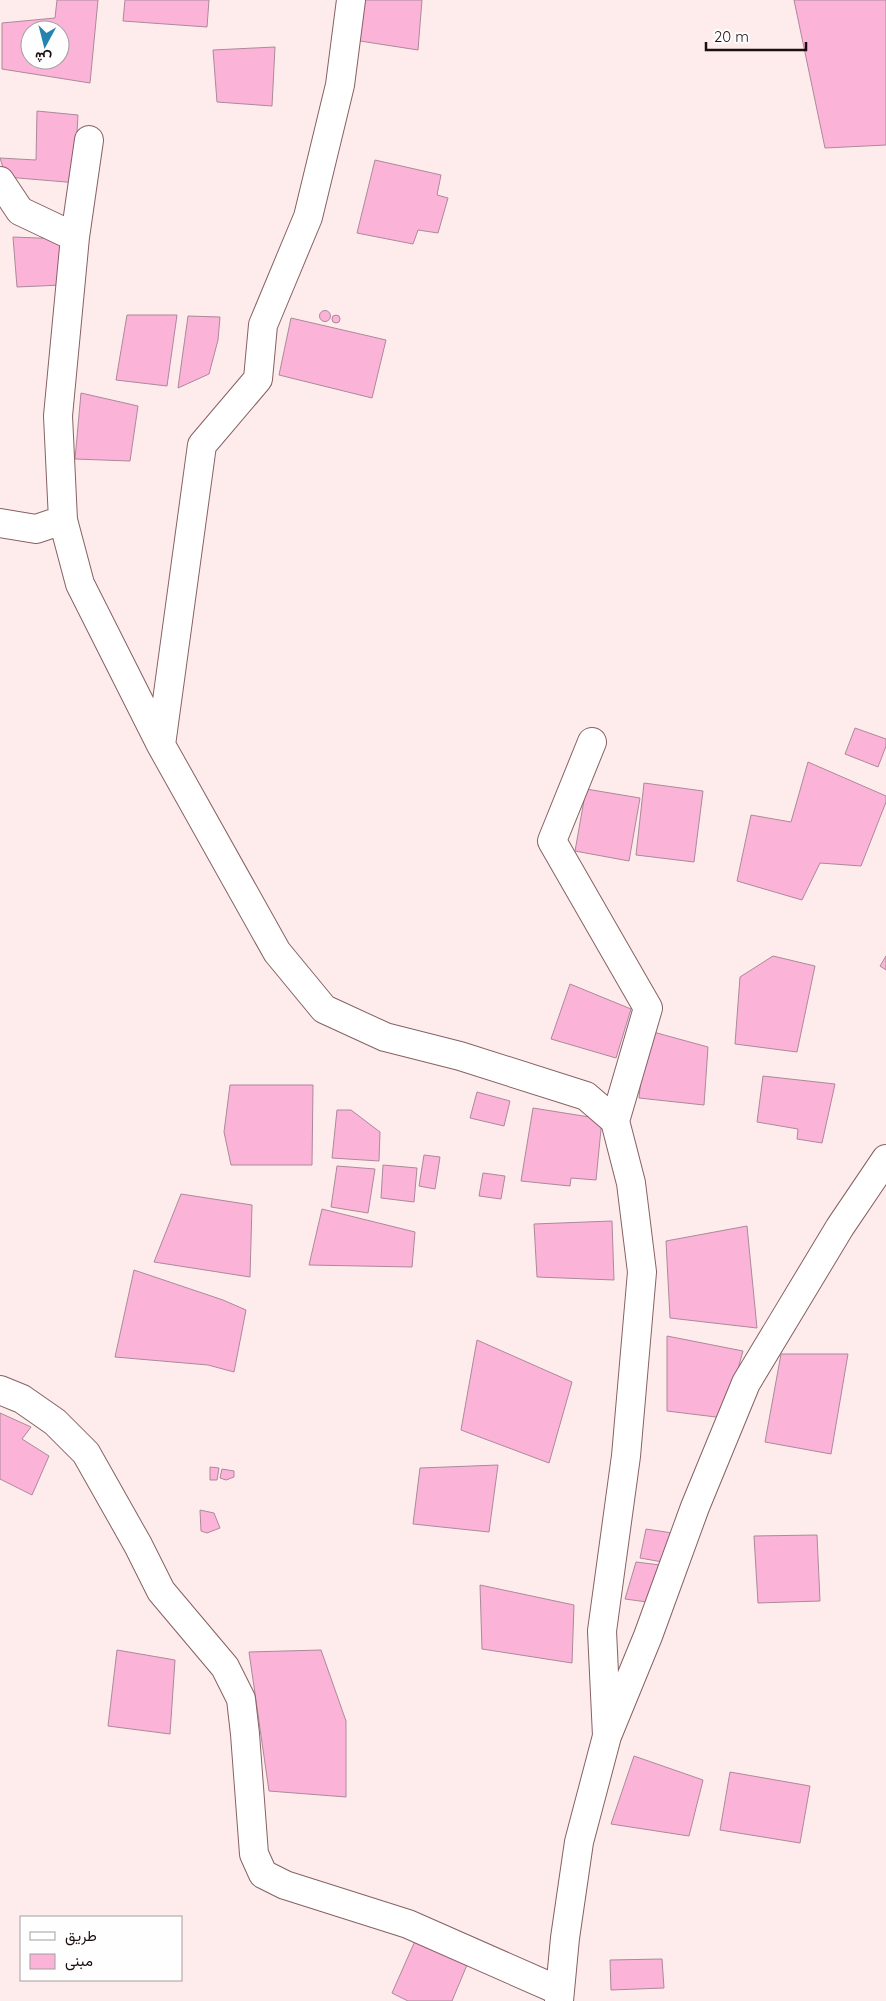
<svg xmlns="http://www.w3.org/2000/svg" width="886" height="2001" viewBox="0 0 886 2001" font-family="Quicksand,Vazirmatn,sans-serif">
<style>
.building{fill:#fcb3d8;stroke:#ac899a;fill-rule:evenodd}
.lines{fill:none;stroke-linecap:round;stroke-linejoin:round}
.street-casing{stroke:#866163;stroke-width:30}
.street{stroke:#fff;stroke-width:28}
</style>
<rect width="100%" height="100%" fill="#feecec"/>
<path class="building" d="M 57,0 L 98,0 L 90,83 L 2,69 L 2,23 L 55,18 ZM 30,30 L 60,30 L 60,60 L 30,60 Z
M 125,0 L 209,0 L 207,27 L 123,21 Z
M 363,0 L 422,0 L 418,50 L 360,41 Z
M 794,0 L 886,0 L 886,145 L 825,148 Z
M 275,47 L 272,106 L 217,102 L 213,50 Z
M 37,111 L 78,115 L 75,166 L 78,183 L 6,177 L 0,158 L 36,160 Z
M 375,160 L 441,175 L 437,195 L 448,198 L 438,233 L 418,230 L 413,244 L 357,233 Z
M 13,237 L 63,239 L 62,285 L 17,287 Z
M319.5 316a5.5 5.5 0 1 1 11 0a5.5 5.5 0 1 1-11 0Z
M 127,315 L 177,315 L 167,386 L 116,380 Z
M332 319a4 4 0 1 1 8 0a4 4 0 1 1-8 0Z
M 188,316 L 220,317 L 218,340 L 209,374 L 178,388 Z
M 291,318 L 386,340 L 372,398 L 279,375 Z
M 81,393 L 138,406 L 130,461 L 75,459 Z
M 855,728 L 886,739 L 886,746 L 878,767 L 845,754 Z
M 808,762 L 886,796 L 886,802 L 861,866 L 820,863 L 802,900 L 737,881 L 751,815 L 791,822 Z
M 644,783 L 703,791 L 694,862 L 636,855 Z
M 586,789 L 640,798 L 629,861 L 575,851 Z
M 773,956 L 815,966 L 797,1052 L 735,1044 L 740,977 Z
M 886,956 L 886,970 L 880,966 Z
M 570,984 L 631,1009 L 616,1058 L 551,1039 Z
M 646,1030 L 708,1047 L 704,1105 L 639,1098 Z
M 763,1076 L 835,1084 L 822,1143 L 797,1139 L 798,1129 L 757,1122 Z
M 230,1085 L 313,1085 L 312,1165 L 231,1165 L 224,1132 Z
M 477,1092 L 510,1101 L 504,1126 L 470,1118 Z
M 533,1108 L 602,1119 L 596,1180 L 571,1178 L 570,1186 L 521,1181 Z
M 337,1110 L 351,1110 L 380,1132 L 379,1161 L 332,1158 Z
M 424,1155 L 440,1157 L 435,1189 L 419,1186 Z
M 383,1165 L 417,1168 L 414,1202 L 381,1198 Z
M 337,1166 L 375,1169 L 368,1213 L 331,1207 Z
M 483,1173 L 505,1176 L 501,1199 L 479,1196 Z
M 181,1194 L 252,1205 L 250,1277 L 154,1262 Z
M 322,1209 L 415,1232 L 412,1267 L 309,1265 Z
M 612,1221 L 614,1280 L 537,1277 L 534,1224 Z
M 747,1226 L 757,1328 L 670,1318 L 666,1241 Z
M 134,1270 L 223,1300 L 246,1310 L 234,1372 L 208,1365 L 115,1357 Z
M 667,1336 L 743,1351 L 724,1418 L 667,1411 Z
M 477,1340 L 572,1382 L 549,1463 L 461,1430 Z
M 781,1354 L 848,1354 L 831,1454 L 765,1442 Z
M 0,1413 L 31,1427 L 22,1439 L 49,1456 L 32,1495 L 0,1479 Z
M 498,1465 L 489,1532 L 413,1524 L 420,1468 Z
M 210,1467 L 219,1468 L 217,1480 L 210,1480 Z
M 222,1469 L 234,1471 L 234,1477 L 226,1480 L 220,1478 Z
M 200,1510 L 214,1513 L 220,1528 L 207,1533 L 201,1531 Z
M 646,1529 L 679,1534 L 668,1563 L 640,1558 Z
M 817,1535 L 820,1601 L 758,1603 L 754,1536 Z
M 636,1562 L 660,1565 L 647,1602 L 625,1599 Z
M 480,1585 L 574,1605 L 572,1663 L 482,1649 Z
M 117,1650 L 175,1660 L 170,1734 L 108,1726 Z
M 321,1650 L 346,1721 L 346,1797 L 269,1791 L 249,1652 Z
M 634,1756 L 703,1780 L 689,1836 L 611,1824 Z
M 730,1772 L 810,1786 L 800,1843 L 720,1830 Z
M 415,1941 L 467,1965 L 452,2001 L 408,2001 L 392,1993 Z
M 662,1959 L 664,1988 L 611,1990 L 610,1960 Z"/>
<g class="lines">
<defs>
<path id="street" d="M 89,140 L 75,237 L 58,416 L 63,520 L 80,584 L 161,745 L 277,952 L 324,1009 L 385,1037 L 460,1056 L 586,1096 L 615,1121 L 631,1183 L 642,1272 L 626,1456 L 602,1631 L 607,1736
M 0,181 L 20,211 L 75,237
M 0,523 L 36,529 L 63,520
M 592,742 L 552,841 L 648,1008 L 615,1121
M 161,745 L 202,445 L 258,379 L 263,325 L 308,217 L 340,85 L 351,0
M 0,1390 L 22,1399 L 55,1422 L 86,1453 L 138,1545 L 161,1591 L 225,1667 L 241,1699 L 245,1734 L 254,1854 L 263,1874 L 285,1885 L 408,1924 L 560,1991
M 559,2001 L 565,1938 L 579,1842 L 607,1736 L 648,1636 L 695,1507 L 746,1383 L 840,1227 L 886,1159"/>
</defs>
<use href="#street" class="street-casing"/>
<use href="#street" class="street"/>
</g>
<rect x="20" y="1916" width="162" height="65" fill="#fefefe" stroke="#a49e9f"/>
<rect x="30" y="1932" width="25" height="8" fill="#ffffff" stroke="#a49e9f"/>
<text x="65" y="1941" font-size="15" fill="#1d0f10">طريق</text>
<rect x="30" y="1954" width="25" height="15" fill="#fcb3d8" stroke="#a49e9f"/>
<text x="65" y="1966" font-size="15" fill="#1d0f10">مبنى</text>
<g transform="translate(45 45) rotate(187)"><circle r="24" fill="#fefefe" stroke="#a49e9f"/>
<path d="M0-4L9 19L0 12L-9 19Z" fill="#2483af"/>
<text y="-8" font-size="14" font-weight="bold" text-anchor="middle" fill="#1d0f10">ش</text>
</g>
<path d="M706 42v8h100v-8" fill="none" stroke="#1d0f10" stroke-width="2.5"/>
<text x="714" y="42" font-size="15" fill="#1d0f10" stroke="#fefefe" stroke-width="4" paint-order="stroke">20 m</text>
</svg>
